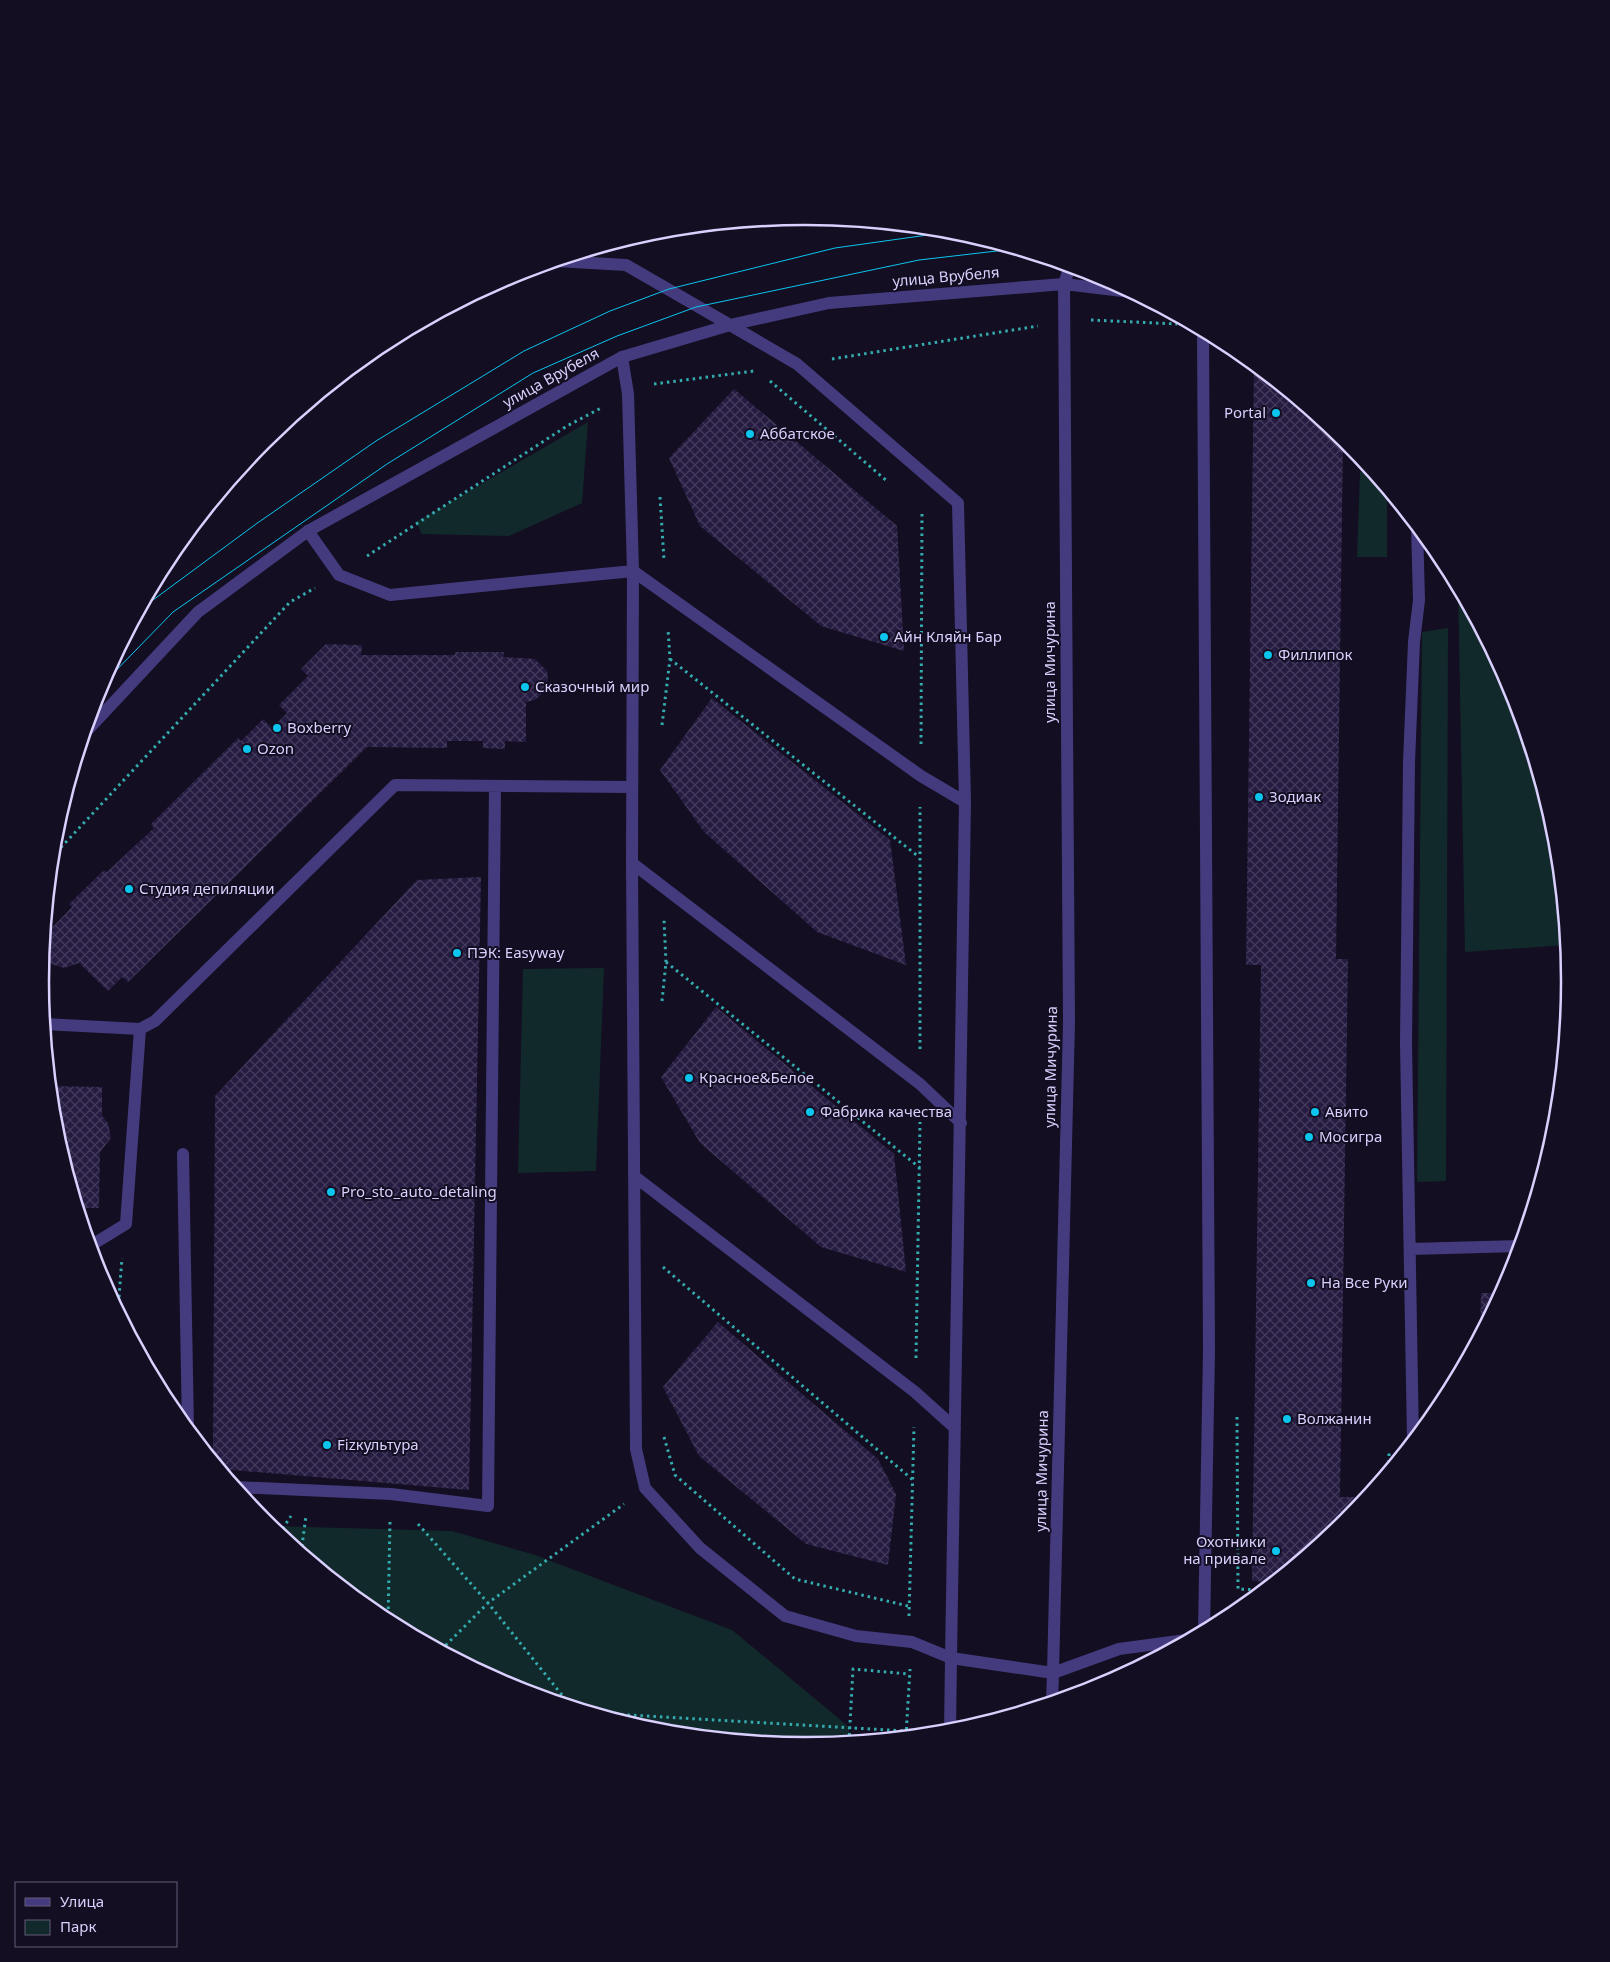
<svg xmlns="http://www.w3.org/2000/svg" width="1610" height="1962" viewBox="0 0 1610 1962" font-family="'Noto Sans',sans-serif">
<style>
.green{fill:#12292b}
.building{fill:url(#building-cross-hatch)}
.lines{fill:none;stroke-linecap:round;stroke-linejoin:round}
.path{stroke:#34abae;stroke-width:3;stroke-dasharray:2.5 4;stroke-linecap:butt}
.service{stroke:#443b7e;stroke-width:12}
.minor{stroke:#443b7e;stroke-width:12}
.tram{stroke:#0bc5ef;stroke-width:1}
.poi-dot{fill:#0bc5ef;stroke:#130e21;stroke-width:2}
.labels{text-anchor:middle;stroke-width:4;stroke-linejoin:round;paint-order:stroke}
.street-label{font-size:15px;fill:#d9d0fd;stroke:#130e21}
.poi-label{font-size:15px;fill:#d9d0fd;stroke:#130e21;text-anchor:start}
.rim{fill:none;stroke:#d9d0fd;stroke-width:2.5}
</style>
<defs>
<pattern id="building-cross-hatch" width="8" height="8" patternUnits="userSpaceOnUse" patternTransform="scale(1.25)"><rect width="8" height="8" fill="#261b41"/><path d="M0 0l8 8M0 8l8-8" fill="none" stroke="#453b5d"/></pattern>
</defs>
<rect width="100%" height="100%" fill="#130e21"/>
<path class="green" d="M 588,422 L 582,503 L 509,536 L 422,534 L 416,522 Z
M 1360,472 L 1372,472 L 1387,490 L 1387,557 L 1357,557 Z
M 1458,588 L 1512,689 L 1555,832 L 1566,945 L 1465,952 Z
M 1448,628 L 1446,1181 L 1417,1182 L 1422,632 Z
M 604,968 L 596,1171 L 518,1173 L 523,969 Z
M 270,1526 L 452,1531 L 535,1555 L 732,1630 L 849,1727 L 849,1742 L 805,1746 L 655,1731 L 512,1688 L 380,1617 Z"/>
<path class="building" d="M 1254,365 L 1343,438 L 1336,959 L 1348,959 L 1340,1497 L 1366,1497 L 1346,1522 L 1273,1582 L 1252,1581 L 1261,965 L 1246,965 Z
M 734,389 L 897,526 L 904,651 L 821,626 L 700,526 L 669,458 Z
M 326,644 L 362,645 L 361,655 L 455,655 L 455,652 L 504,652 L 503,657 L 535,659 L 547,671 L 548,679 L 545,691 L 535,700 L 526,702 L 526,742 L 505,741 L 505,749 L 483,748 L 483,741 L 447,741 L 447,748 L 367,747 L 128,982 L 122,977 L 108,991 L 79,963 L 64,968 L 51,964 L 45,957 L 44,936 L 72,907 L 69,904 L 104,870 L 107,872 L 154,828 L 151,824 L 238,738 L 241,741 L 263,719 L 272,728 L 287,713 L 279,705 L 308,676 L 301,669 Z
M 712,698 L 890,840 L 906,965 L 817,932 L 704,832 L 660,770 Z
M 481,877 L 469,1490 L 220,1469 L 213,1460 L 215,1096 L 417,880 Z
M 716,1007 L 894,1154 L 906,1272 L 821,1247 L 700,1143 L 661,1077 Z
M 50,1086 L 102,1087 L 102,1116 L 108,1123 L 111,1138 L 100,1152 L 99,1208 L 78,1208 L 55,1130 Z
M 1481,1293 L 1502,1293 L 1480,1333 Z
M 718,1322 L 878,1459 L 896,1494 L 888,1565 L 806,1544 L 699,1456 L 663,1387 Z"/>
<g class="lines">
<path class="path" d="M 1091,320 L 1177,324
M 832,359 L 1038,326
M 770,381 L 887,481
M 654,384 L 754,371
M 660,497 L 664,560
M 367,556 L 567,426 L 603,407
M 670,659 L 919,857
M 662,725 L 670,659 L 668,629
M 921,744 L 922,510
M 52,857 L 290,602 L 315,588
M 666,962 L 920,1168
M 662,1001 L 666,962 L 664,920
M 920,1049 L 920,807
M 663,1267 L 913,1480
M 118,1310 L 122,1258
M 916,1358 L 920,1122
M 1237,1417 L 1238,1589 L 1263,1590
M 664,1437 L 675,1475 L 795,1579 L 908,1606
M 1389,1469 L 1389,1453
M 418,1524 L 488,1603 L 570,1705
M 279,1534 L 291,1516
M 301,1553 L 306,1516
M 909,1616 L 914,1427
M 388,1622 L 390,1520
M 441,1650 L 488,1603 L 624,1504
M 595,1713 L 906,1731
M 906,1736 L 910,1669
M 849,1742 L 853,1669 L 909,1674"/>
<path class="service" d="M 1064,284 L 1070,266
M 1203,331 L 1209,1350 L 1204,1631
M 622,357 L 628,394 L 633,571 L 632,863 L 636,1449 L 645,1488 L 700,1548 L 785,1616 L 856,1636 L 912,1642 L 951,1658 L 965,802 L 958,503 L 797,364 L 730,325
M 308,531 L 339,575 L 390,595 L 633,571 L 921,776 L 965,802
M 632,863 L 920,1084 L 961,1123
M 44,1024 L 140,1029 L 155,1021 L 395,785 L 632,787
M 183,1154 L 188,1429
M 634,1176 L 915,1392 L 955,1428
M 90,1246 L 126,1224 L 140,1029
M 1410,1249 L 1520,1246
M 1413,1440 L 1406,1043 L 1409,762 L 1414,642 L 1419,600 L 1417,526
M 235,1487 L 391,1494 L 488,1506 L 495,787
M 1052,1702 L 1053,1673"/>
<path class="minor" d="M 556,261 L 626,265 L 730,325
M 84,734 L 198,612 L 308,531 L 622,357 L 730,325 L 829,303 L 1064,284 L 1131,292
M 1053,1673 L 1069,1022 L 1064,284
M 950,1732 L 951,1658 L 1053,1673 L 1119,1649 L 1186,1640"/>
<path class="tram" d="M 136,617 L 153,600 L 256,524 L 376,441 L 524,351 L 610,311 L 669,289 L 835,248 L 956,231
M 98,689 L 173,612 L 387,464 L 533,373 L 617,336 L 696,307 L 919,260 L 1014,249"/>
</g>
<g class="poi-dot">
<circle cx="1276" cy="413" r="5"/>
<circle cx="750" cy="434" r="5"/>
<circle cx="884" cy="637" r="5"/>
<circle cx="1268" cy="655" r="5"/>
<circle cx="525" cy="687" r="5"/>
<circle cx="277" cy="728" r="5"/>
<circle cx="247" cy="749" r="5"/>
<circle cx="1259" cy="797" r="5"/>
<circle cx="129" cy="889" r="5"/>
<circle cx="457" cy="953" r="5"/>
<circle cx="689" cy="1078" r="5"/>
<circle cx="810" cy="1112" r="5"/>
<circle cx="1315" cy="1112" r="5"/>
<circle cx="1309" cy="1137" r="5"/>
<circle cx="331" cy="1192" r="5"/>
<circle cx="1311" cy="1283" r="5"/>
<circle cx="1287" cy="1419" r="5"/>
<circle cx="327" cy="1445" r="5"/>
<circle cx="1276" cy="1551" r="5"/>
</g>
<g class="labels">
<g class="street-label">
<text transform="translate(946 277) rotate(-5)" y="5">улица Врубеля</text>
<text transform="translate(551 378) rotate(-29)" y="5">улица Врубеля</text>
<text transform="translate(1050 662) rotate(-90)" y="5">улица Мичурина</text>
<text transform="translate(1051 1067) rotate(-89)" y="5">улица Мичурина</text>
<text transform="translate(1042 1471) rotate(-89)" y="5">улица Мичурина</text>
</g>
<g class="poi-label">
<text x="1266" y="418" text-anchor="end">Portal</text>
<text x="760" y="439">Аббатское</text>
<text x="894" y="642">Айн Кляйн Бар</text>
<text x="1278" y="660">Филлипок</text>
<text x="535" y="692">Сказочный мир</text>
<text x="287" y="733">Boxberry</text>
<text x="257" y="754">Ozon</text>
<text x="1269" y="802">Зодиак</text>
<text x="139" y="894">Студия депиляции</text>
<text x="467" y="958">ПЭК: Easyway</text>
<text x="699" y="1083">Красное&amp;Белое</text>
<text x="820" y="1117">Фабрика качества</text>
<text x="1325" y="1117">Авито</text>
<text x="1319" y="1142">Мосигра</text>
<text x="341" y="1197">Pro_sto_auto_detaling</text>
<text x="1321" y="1288">На Все Руки</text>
<text x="1297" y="1424">Волжанин</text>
<text x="337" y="1450">Fizкультура</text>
<text x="1266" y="1547" text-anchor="end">Охотники<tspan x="1266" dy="17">на привале</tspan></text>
</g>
</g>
<path d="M0 0H1610V1962H0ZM49 981a756 756 0 1 1 1512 0a756 756 0 1 1-1512 0Z" fill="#130e21" fill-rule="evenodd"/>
<path class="rim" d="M49 981a756 756 0 1 1 1512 0a756 756 0 1 1-1512 0Z"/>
<rect x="15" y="1882" width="162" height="65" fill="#130e21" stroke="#625c79"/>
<rect x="25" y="1898" width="25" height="8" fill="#443b7e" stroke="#625c79"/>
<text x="60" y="1907" font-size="15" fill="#d9d0fd">Улица</text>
<rect x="25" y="1920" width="25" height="15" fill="#12292b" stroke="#625c79"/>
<text x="60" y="1932" font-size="15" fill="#d9d0fd">Парк</text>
</svg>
